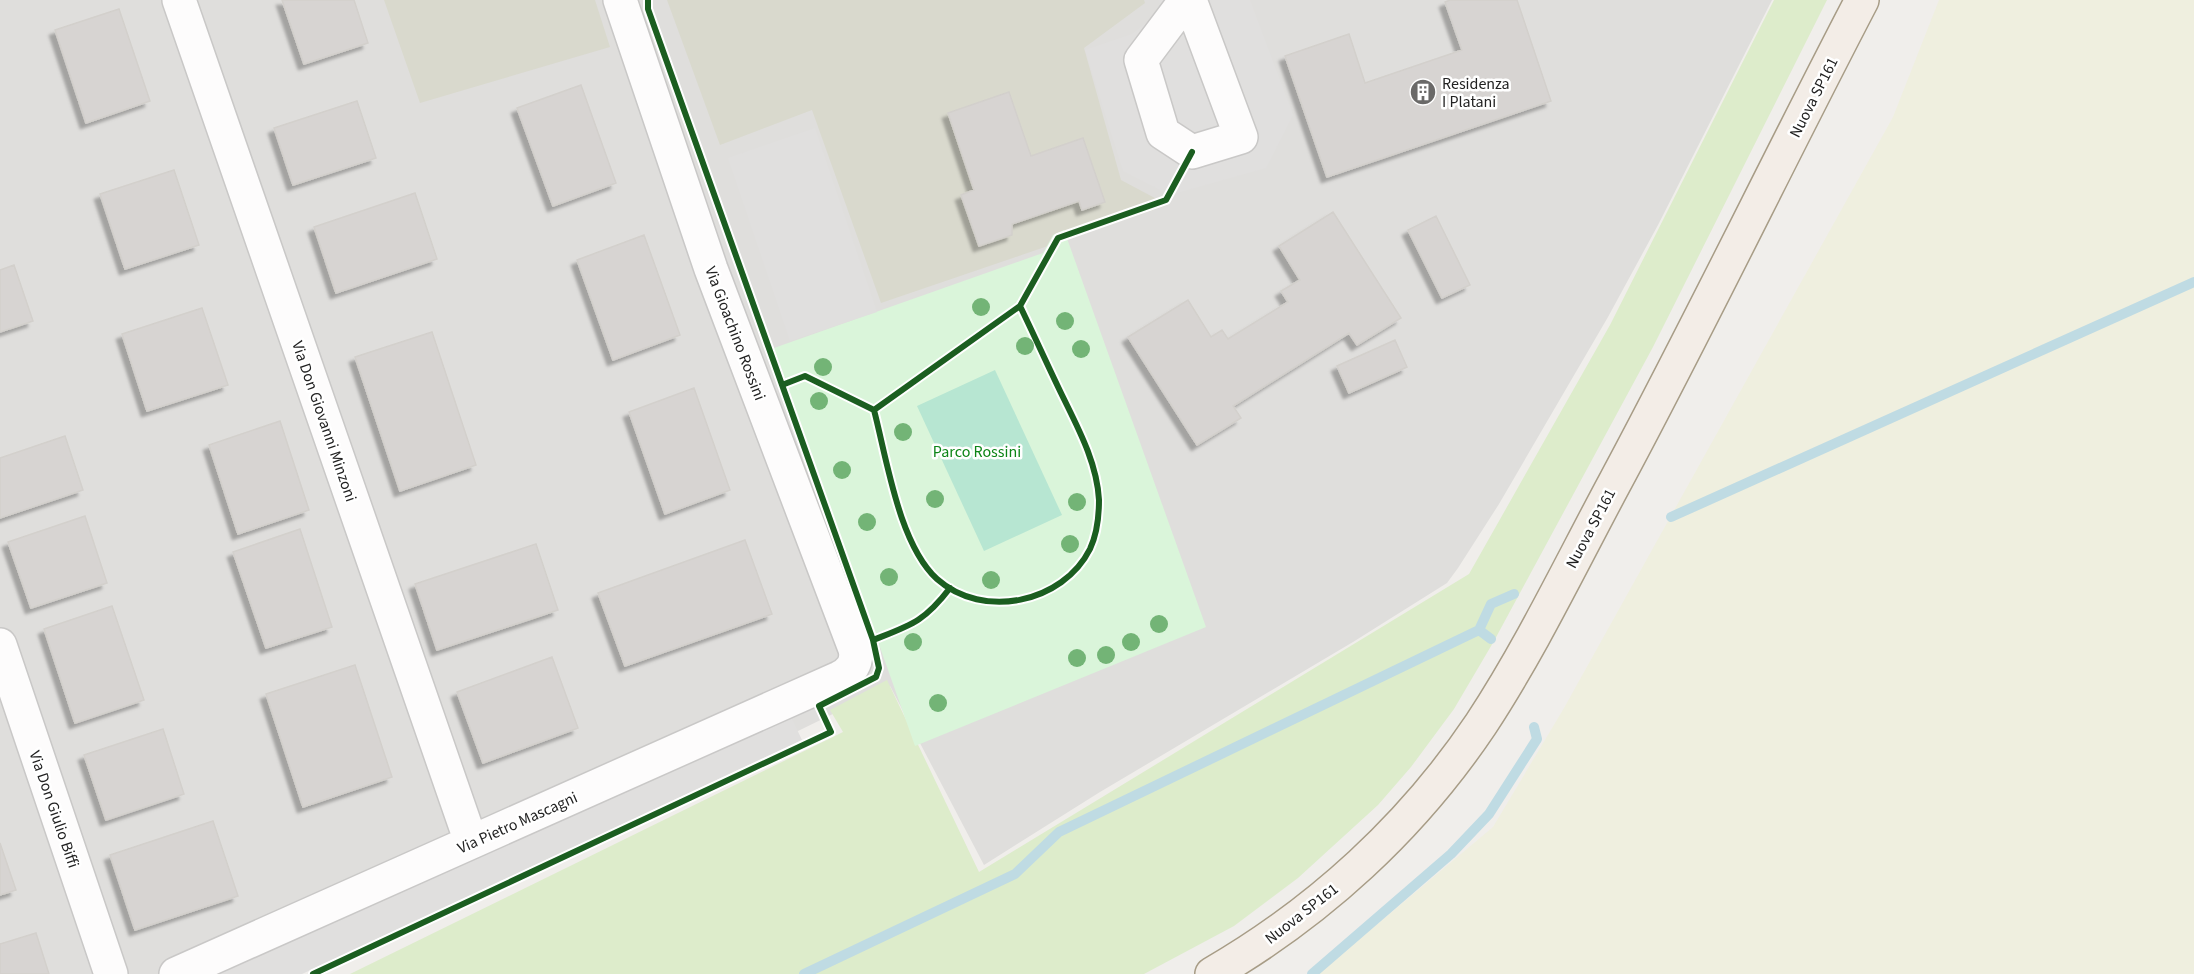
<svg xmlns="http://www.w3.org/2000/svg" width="2194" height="974" viewBox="0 0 2194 974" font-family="'Source Sans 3',sans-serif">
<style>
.residential{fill:#dfdedc}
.construction{fill:#d9d9cd}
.farmland{fill:#efefdf}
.grass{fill:#ddeccb}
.park{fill:#daf5da}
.pitch{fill:#b7e6d2}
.parking{fill:#e0dfde}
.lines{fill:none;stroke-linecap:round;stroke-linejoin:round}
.stream{stroke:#bfdbe3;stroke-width:10}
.building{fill:#d7d4d2;stroke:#d3d0cc;stroke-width:1.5;filter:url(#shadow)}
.minor-casing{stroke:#c9c8c7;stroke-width:36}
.major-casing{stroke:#a79c86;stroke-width:36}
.minor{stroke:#fdfcfc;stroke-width:33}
.major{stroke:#f3ede7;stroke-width:33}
.cycleway-casing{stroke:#fff;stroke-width:10}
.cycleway{stroke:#1b5e20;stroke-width:6}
.tree{fill:#73b476}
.labels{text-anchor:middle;stroke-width:5;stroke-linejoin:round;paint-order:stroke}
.poi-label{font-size:16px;fill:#222;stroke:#fff;text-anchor:start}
.street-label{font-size:16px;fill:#222;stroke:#fff}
.park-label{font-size:16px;fill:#0c8416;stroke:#fff}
</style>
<defs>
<filter id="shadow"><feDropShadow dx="-5.5" dy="5.5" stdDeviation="1.5" flood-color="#0004"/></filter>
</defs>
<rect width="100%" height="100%" fill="#f0eeeb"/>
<path class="residential" d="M 0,0 L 1772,0 L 1658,225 L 1608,317 L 1499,504 L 1458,568 L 1447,583 L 1353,642 L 1100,792 L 984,865 L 890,686 L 798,731 L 559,809 L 163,974 L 0,974 Z"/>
<path class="construction" d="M 384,0 L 595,0 L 610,47 L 420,103 Z
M 667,0 L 1144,0 L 1145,3 L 1084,48 L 1121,180 L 1168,205 L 881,303 L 812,110 L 720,145 Z"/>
<path class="farmland" d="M 1939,0 L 2194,0 L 2194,974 L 1318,974 L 1493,827 L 1564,708 L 1893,117 Z"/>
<path class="grass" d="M 1774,0 L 1827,0 L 1653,347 L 1494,641 L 1454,709 L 1411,767 L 1378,805 L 1298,878 L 1234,926 L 1144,974 L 350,974 L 843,732 L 830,710 L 887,680 L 979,872 L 1469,574 L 1610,325 Z"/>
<path class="park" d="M 1064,230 L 1206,627 L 915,746 L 774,348 L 1043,253 L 1053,235 Z"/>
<path class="pitch" d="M 995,370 L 1062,515 L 984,551 L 917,406 Z"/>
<path class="parking" d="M 1159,0 L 1250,0 L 1293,115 L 1266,168 L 1170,195 L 1123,171 L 1085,50 L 1132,34 L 1162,10 Z
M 815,128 L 877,312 L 790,341 L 728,158 Z
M 784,702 L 802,740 L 302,974 L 180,974 Z"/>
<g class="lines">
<path class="stream" d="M 1671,517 L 2194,282
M 1479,630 L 1491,639
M 804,974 L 1015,874 L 1059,832 L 1479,630 L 1491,604 L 1514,594
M 1312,974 L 1451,854 L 1489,814 L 1537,739 L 1534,727"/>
</g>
<path class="building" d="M 282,0 L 354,0 L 368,43 L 304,64 Z
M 1450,0 L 1517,0 L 1551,101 L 1327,177 L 1285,56 L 1349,34 L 1365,83 L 1462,50 L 1445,2 Z
M 119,9 L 150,101 L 86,123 L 55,30 Z
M 581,85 L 616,183 L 553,206 L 517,108 Z
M 1009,92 L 1031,156 L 1083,138 L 1105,202 L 1082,210 L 1079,201 L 1012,224 L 1012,235 L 979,246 L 961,195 L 974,190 L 948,113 Z
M 357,101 L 376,158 L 293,185 L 274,128 Z
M 174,170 L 199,245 L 125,269 L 100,194 Z
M 415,193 L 437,259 L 336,293 L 314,227 Z
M 1333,212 L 1401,318 L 1357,345 L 1349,333 L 1233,406 L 1241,418 L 1197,445 L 1128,337 L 1188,300 L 1211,337 L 1222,330 L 1228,339 L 1288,302 L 1281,291 L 1300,280 L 1279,246 Z
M 1436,216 L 1470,285 L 1442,298 L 1408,230 Z
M 644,235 L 680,335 L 613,360 L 577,260 Z
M 14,265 L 33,321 L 0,332 L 0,270 Z
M 202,308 L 228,385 L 147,411 L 122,334 Z
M 432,332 L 476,465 L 400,491 L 355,357 Z
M 1395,340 L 1407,367 L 1349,393 L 1337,366 Z
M 694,388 L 730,490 L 665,514 L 629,412 Z
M 280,421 L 309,510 L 238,534 L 209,445 Z
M 65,436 L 83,490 L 0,518 L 0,458 Z
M 85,516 L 107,583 L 31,608 L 8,542 Z
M 300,529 L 332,627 L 266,648 L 233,552 Z
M 745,540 L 772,614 L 625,666 L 598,593 Z
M 536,544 L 558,610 L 437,650 L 415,584 Z
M 112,606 L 144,700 L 75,723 L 44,629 Z
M 552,657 L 578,728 L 483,763 L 457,692 Z
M 355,665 L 392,777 L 303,807 L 266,694 Z
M 163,729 L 184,794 L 106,820 L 84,755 Z
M 213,821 L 238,896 L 135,930 L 110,855 Z
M 0,843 L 16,890 L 0,895 Z
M 36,933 L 49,974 L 0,974 L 0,944 Z"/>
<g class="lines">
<defs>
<path id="minor" d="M 179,0 L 471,842
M 1186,0 L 1141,60 L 1163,133 L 1192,152 L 1241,137 L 1190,0
M 0,645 L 111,974
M 176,974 L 839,678 C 851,672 858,663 855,649 L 711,269 L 620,0"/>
<path id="major" d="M 1212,974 C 1319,912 1412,827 1481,724 C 1531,648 1571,564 1614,484 C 1700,324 1778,161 1862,0"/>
</defs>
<use href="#minor" class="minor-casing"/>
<use href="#major" class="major-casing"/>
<use href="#minor" class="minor"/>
<use href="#major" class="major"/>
<defs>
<path id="cycleway" d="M 782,385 L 805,376 L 874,410 C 887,460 899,544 937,579 C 983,620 1063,603 1090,549 C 1097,534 1099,516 1099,500 C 1097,462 1077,426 1061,393 C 1047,364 1034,335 1020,306
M 874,410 L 1020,306 L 1058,238 L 1166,200 L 1192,152
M 873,640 C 911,625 924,622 950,588
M 313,974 L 831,732 L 819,706 L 876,677 L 879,668 L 873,640 L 648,9 L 648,0"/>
</defs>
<use href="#cycleway" class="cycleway-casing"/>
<use href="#cycleway" class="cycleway"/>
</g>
<g class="tree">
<circle cx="981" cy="307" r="9"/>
<circle cx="1065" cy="321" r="9"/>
<circle cx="1025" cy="346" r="9"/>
<circle cx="1081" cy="349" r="9"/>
<circle cx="823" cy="367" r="9"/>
<circle cx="819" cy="401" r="9"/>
<circle cx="903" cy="432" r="9"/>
<circle cx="842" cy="470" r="9"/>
<circle cx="935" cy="499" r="9"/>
<circle cx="1077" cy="502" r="9"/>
<circle cx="867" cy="522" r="9"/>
<circle cx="1070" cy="544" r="9"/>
<circle cx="889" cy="577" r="9"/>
<circle cx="991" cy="580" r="9"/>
<circle cx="1159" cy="624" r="9"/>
<circle cx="913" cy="642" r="9"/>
<circle cx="1131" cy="642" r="9"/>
<circle cx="1106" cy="655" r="9"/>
<circle cx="1077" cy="658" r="9"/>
<circle cx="938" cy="703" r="9"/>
</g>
<defs>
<symbol id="building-disc" viewBox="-11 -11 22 22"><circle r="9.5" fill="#6a6968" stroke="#fff"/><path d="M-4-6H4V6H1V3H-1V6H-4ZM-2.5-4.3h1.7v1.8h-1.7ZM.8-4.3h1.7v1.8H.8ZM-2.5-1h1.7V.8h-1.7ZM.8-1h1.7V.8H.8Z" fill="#fff"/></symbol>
</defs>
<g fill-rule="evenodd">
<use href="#building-disc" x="1408" y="77" width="30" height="30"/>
</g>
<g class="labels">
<g class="poi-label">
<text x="1442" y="89">Residenza<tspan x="1442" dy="18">I Platani</tspan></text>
</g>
<g class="street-label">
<text transform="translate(1813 97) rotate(-63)" y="6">Nuova SP161</text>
<text transform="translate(736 333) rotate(69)" y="6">Via Gioachino Rossini</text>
<text transform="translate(325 421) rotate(71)" y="6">Via Don Giovanni Minzoni</text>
<text transform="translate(1590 528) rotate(-62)" y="6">Nuova SP161</text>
<text transform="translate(55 809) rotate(71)" y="6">Via Don Giulio Biffi</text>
<text transform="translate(517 822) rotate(-24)" y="6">Via Pietro Mascagni</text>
<text transform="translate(1301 913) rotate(-38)" y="6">Nuova SP161</text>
</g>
<g class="park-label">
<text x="977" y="457">Parco Rossini</text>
</g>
</g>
</svg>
